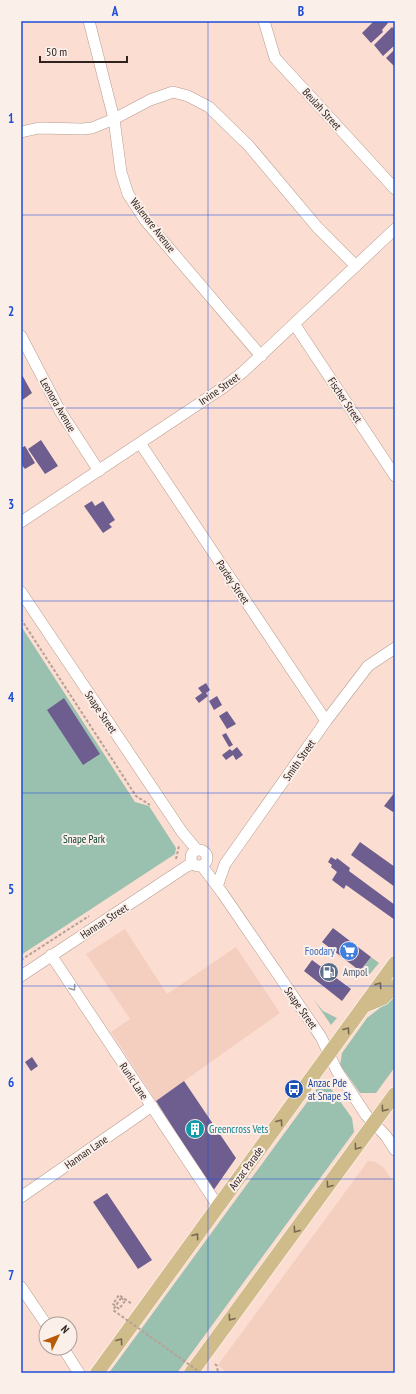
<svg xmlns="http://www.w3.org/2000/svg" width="416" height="1394" viewBox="0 0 416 1394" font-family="'PT Sans Narrow',sans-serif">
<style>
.built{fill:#f4cfc0}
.green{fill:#9ac1af}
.building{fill:#6e5e90}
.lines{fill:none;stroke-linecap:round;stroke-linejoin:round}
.minor-casing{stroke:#b69b8f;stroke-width:12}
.major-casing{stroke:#fff;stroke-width:15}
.path{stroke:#b7a096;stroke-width:2;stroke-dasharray:3 2;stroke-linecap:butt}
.minor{stroke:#fff;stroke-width:11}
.major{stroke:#d0bc8b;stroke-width:14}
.path-bridge{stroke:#b7a096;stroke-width:2;stroke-dasharray:3 2;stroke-linecap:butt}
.oneway{stroke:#776850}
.oneway2{stroke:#a19c9a}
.grid{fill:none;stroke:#1d4ed8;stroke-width:1;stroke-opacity:0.55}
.labels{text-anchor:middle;stroke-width:4;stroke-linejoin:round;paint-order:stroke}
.street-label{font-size:11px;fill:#2e231f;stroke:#fbefea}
.park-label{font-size:11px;fill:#003a27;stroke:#fbefea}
.shop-label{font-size:11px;fill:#366cbe;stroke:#fbefea;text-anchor:end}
.service-label{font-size:11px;fill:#4e5e75;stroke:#fbefea;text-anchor:start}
.transit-label{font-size:11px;fill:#164399;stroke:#fbefea;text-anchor:start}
.culture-label{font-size:11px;fill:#0d838f;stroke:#fbefea;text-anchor:start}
.neatline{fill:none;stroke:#1d4ed8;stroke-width:1.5}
.grid-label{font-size:13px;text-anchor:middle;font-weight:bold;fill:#1d4ed8}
</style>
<rect width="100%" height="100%" fill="#fbded1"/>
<path class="built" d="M 125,929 L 167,994 L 236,947 L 280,1013 L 156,1101 L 111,1032 L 130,1019 L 86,954 Z
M 368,1161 L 376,1162 L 384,1168 L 395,1184 L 395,1373 L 227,1373 L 218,1365 Z"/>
<path class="green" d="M 21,626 L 135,802 L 149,806 L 176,848 L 175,854 L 21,955 Z
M 371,957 L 379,963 L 369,975 L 362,969 Z
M 395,996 L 395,1067 L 376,1093 L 360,1093 L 340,1065 L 342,1053 L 367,1018 Z
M 314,1000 L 323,1011 L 337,1018 L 331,1025 Z
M 324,1079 L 352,1118 L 354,1132 L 177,1373 L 109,1373 Z"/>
<path class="building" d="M 374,21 L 386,21 L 388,23 L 382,30 L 383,32 L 371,43 L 362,33 Z
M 392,27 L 395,30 L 394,42 L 395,45 L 383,56 L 374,45 Z
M 395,49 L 395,67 L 386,58 Z
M 21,373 L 32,393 L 21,401 Z
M 41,440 L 58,466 L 45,474 L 28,449 Z
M 25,446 L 35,463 L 25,469 L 21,464 L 21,448 Z
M 92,501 L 95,506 L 103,501 L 115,520 L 109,524 L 112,527 L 103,533 L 84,506 Z
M 206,683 L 210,690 L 206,693 L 208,696 L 199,703 L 195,698 L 202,693 L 198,688 Z
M 217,696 L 222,705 L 214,710 L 209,701 Z
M 64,698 L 100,754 L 83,765 L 47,710 Z
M 227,711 L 236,724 L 227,729 L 219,716 Z
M 226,733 L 233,745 L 229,747 L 222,735 Z
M 237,747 L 243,755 L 236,760 L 233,755 L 226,760 L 222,755 L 230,749 L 232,751 Z
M 395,792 L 395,809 L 393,812 L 384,806 Z
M 360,842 L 395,867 L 395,887 L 351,855 Z
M 331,857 L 336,860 L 337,858 L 350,868 L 349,871 L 395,905 L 395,920 L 346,885 L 344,889 L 332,880 L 337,872 L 331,867 L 332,865 L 328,862 Z
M 333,928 L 371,957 L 360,971 L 322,942 Z
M 312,960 L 351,989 L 342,1001 L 304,971 Z
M 32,1057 L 38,1066 L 31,1071 L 25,1062 Z
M 184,1081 L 236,1158 L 213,1191 L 156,1101 Z
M 107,1193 L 152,1260 L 138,1269 L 93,1202 Z"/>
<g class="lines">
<defs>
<path id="minor" d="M 89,21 L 114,119 L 121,172 L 128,194 L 145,220 L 261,356
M 264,21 L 275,58 L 395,189
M 21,132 L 39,128 L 82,129 L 92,128 L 114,119 L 150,100 L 173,92 L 188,96 L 209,107 L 249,146 L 317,227 L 356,266
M 295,325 L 395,476
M 21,336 L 60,411 L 99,471
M 140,443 L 326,721
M 21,522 L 224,387 L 243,372 L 395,229
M 21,592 L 182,832 L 197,850
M191 858a8 8 0 1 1 16 0a8 8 0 1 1-16 0Z
M 202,866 L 223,894 L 321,1037 L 337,1071 L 366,1115 L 386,1136 L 395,1150
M 218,884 L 225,864 L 326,721 L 368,666 L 395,648
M 51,955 L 218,1206
M 21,976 L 187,866 L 194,864
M 21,1197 L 152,1106
M 21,1287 L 46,1324
M 63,1348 L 79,1373"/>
<path id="major" d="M 364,1006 L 383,998 L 395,986
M 97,1373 L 395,963
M 191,1373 L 395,1094"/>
</defs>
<use href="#minor" class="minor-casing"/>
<use href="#major" class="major-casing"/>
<path class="path" d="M 21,619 L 136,796 L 150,805
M 176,859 L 179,846
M 21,960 L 89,916
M 121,1298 L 125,1301 L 119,1309 L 113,1304 L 119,1295 L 132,1304
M 215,1364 L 217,1366 L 218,1373"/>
<use href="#minor" class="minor"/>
<use href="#major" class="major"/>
<path class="path-bridge" d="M 121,1298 L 113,1310 L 201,1373"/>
</g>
<defs><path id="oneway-chevron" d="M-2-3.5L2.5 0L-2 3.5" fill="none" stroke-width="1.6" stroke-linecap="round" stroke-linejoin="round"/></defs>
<g class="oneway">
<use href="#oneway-chevron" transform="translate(379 985) rotate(-54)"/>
<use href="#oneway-chevron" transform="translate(347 1030) rotate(-54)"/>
<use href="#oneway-chevron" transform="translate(384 1109) rotate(126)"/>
<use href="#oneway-chevron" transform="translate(280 1122) rotate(-54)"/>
<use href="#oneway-chevron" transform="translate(357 1147) rotate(127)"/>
<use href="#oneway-chevron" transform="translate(329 1185) rotate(126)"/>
<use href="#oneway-chevron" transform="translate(296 1230) rotate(126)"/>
<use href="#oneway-chevron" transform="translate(196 1236) rotate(-54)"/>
<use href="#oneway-chevron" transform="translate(231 1318) rotate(126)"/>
<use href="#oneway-chevron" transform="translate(120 1341) rotate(-54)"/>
</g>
<use class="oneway2" href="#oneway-chevron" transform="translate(73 988) rotate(56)"/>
<path class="grid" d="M 208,21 L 208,1373M 21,215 L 395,215M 21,408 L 395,408M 21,601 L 395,601M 21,793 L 395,793M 21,986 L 395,986M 21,1179 L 395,1179"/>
<defs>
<symbol id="supermarket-disc" viewBox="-11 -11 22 22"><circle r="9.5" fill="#3f7fe0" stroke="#fbefea"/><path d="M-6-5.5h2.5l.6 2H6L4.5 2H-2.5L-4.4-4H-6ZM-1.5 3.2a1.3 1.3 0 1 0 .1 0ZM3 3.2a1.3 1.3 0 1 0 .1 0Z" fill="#fff"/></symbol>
<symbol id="fuel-disc" viewBox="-11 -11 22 22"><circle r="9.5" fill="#5c6f8a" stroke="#fbefea"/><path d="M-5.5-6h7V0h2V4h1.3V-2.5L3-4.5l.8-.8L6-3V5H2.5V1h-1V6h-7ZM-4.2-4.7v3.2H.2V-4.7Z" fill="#fff"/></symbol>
<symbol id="bus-disc" viewBox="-11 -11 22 22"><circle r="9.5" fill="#1a4fb4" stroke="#fbefea"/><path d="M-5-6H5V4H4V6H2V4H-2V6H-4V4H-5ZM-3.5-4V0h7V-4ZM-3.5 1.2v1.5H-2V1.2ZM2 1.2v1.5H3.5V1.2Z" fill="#fff"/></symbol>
<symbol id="building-disc" viewBox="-11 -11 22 22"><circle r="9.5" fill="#0f9aa8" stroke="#fbefea"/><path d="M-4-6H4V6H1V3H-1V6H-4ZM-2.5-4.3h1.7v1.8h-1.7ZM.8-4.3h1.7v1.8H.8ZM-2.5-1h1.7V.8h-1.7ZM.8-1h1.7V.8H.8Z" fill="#fff"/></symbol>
</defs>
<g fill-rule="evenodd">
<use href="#supermarket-disc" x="338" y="940" width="22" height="22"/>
<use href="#fuel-disc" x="318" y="961" width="22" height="22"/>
<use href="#bus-disc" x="283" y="1078" width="22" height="22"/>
<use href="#building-disc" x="184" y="1118" width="22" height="22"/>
</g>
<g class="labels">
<g class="street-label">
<text transform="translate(322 109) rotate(48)" y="4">Beulah Street</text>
<text transform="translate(153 225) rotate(52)" y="4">Walenore Avenue</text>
<text transform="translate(219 389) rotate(-35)" y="4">Irvine Street</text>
<text transform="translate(345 400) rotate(56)" y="4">Fischer Street</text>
<text transform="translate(58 405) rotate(60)" y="4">Leonora Avenue</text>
<text transform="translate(233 582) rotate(56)" y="4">Pardey Street</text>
<text transform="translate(101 712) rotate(56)" y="4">Snape Street</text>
<text transform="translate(299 760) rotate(-55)" y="4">Smith Street</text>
<text transform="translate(104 921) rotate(-33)" y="4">Hannan Street</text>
<text transform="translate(301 1008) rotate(55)" y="4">Snape Street</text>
<text transform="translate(134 1081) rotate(56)" y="4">Runic Lane</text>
<text transform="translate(86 1152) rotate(-35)" y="4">Hannan Lane</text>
<text transform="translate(246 1168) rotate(-54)" y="4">Anzac Parade</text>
</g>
<g class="park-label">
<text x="84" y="843">Snape Park</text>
</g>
<g class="shop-label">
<text x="335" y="955">Foodary</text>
</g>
<g class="service-label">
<text x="343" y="976">Ampol</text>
</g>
<g class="transit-label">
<text x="308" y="1087">Anzac Pde<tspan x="308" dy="13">at Snape St</tspan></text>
</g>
<g class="culture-label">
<text x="209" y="1133">Greencross Vets</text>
</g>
</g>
<rect width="416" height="1394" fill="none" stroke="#fbefea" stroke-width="44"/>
<g transform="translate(58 1336) rotate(47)"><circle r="19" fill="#fbefea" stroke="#a99d99"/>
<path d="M0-3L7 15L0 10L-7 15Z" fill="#b75a02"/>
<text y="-6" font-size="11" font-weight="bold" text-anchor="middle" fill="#2e231f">N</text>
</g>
<path d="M40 56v6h87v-6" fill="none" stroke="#2e231f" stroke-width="2"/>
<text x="46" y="56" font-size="12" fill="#2e231f" stroke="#fbefea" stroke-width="3" paint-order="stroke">50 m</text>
<rect x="22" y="22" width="372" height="1350" class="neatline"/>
<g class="grid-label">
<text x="115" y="16">A</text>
<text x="301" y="16">B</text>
<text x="11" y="123">1</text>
<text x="11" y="316">2</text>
<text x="11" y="509">3</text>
<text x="11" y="702">4</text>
<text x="11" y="894">5</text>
<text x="11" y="1087">6</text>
<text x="11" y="1280">7</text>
</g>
</svg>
